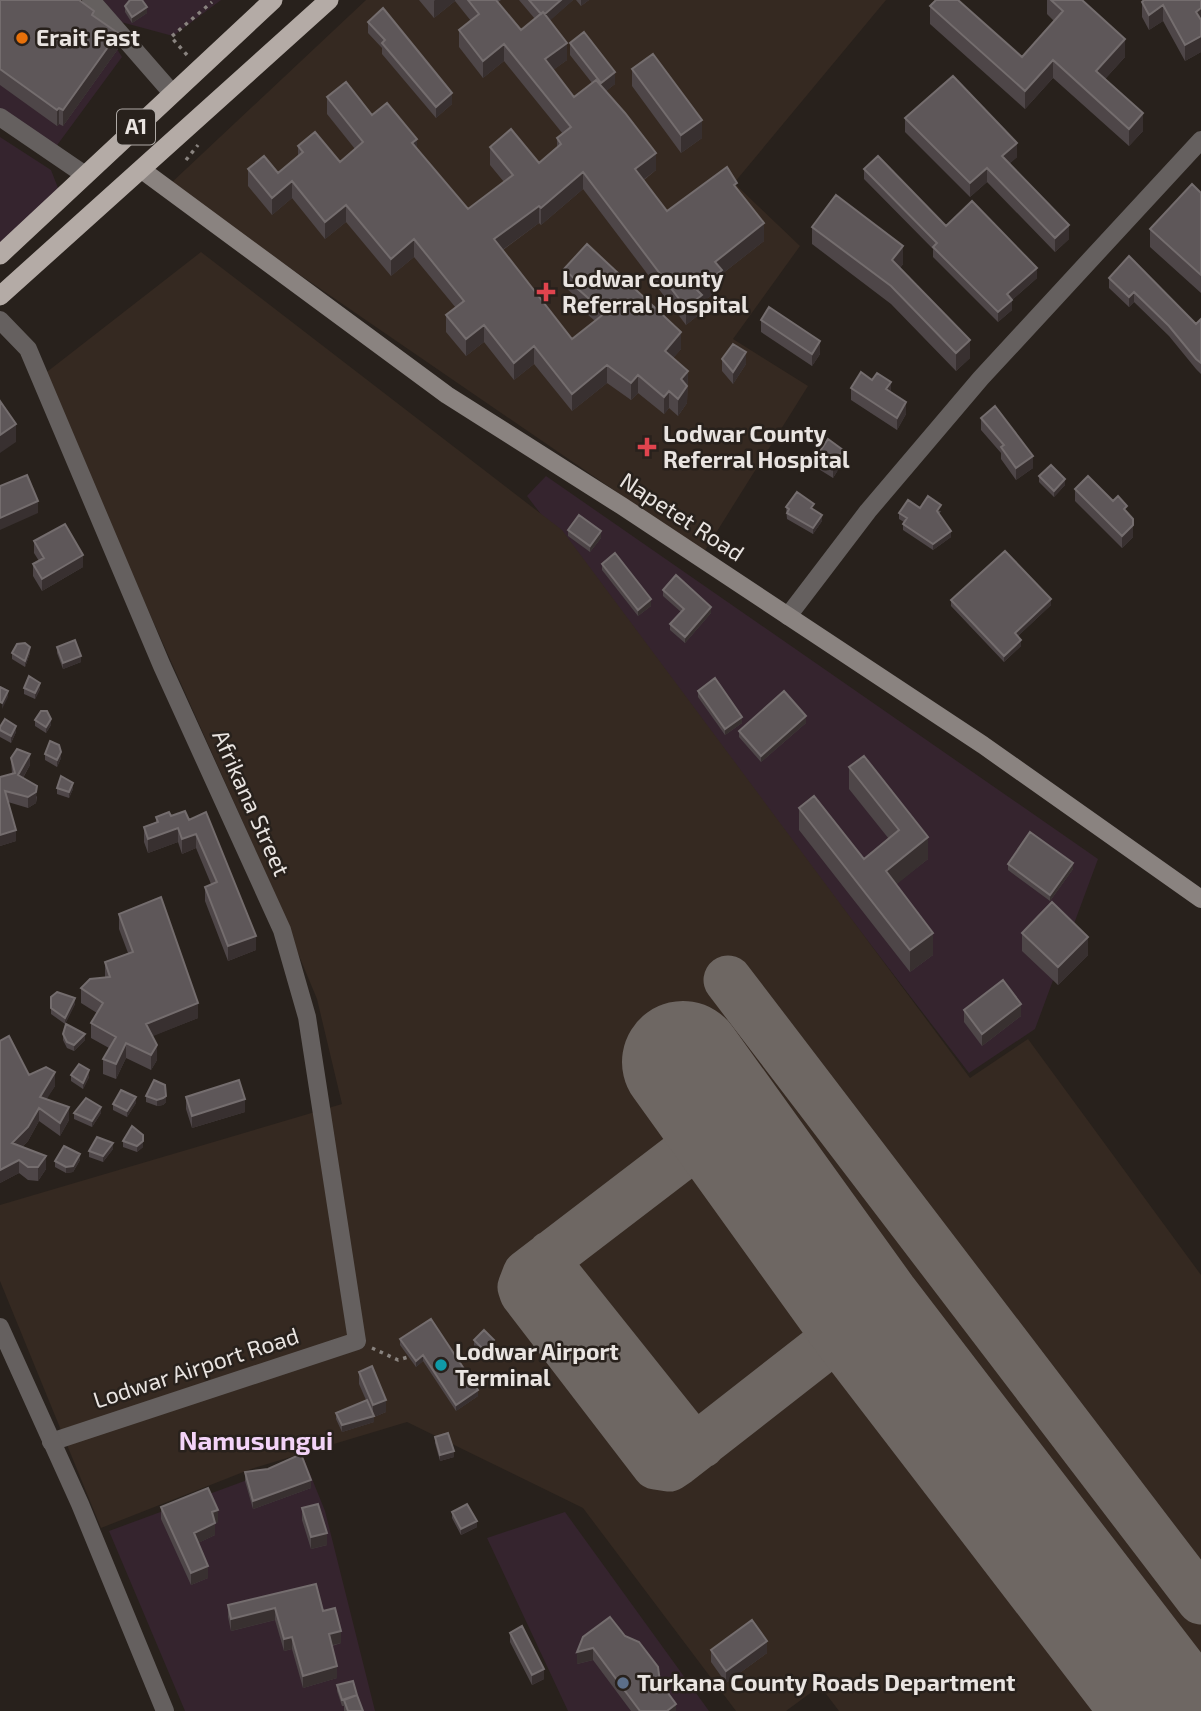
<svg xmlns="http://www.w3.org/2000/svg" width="1201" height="1711" viewBox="0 0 1201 1711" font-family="'Exo 2',sans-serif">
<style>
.commercial{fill:#35242e}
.built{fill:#352921}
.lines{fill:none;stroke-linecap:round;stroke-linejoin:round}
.taxiway{stroke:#6e6763;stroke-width:49}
.runway{stroke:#6e6763;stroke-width:122}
.path{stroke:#89837f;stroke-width:3.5;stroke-dasharray:3.5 5;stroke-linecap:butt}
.minor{stroke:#65605f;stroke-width:18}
.tertiary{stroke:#65605f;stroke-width:18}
.secondary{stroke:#8a8380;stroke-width:18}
.trunk{stroke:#b4aba6;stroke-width:19}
.wall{fill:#4e4648}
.shaded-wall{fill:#383030}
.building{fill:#5e5759;stroke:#746d6e;stroke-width:2}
.food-dot{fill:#e8710a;stroke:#28211c;stroke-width:2.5}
.health-dot{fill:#e0444e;stroke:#28211c;stroke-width:2.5}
.culture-dot{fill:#0f9aa8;stroke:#28211c;stroke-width:2.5}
.service-dot{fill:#5c6f8a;stroke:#28211c;stroke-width:2.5}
.labels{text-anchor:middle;stroke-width:5;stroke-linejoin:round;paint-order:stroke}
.shield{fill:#28211c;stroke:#afaaa6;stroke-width:2}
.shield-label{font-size:21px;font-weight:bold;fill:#e9e4e1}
.poi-label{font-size:23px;font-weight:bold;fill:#e9e4e1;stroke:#28211c;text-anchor:start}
.street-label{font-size:23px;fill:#e9e4e1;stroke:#28211c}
.quarter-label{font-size:26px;font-weight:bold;fill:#f3d3f8;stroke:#28211c}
</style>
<rect width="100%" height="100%" fill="#28211c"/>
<path class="commercial" d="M 0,0 L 80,0 L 105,30 L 122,57 L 55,148 L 0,110 Z
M 103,0 L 221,0 L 173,36 L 121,22 Z
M 0,137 L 51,170 L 58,188 L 0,245 Z
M 546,476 L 1098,859 L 1035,1029 L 969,1073 L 527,496 Z
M 304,1459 L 325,1511 L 375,1711 L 185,1711 L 109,1531 Z
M 565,1512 L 709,1711 L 568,1711 L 487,1538 Z"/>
<path class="built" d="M 366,0 L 886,0 L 734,183 L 800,246 L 733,339 L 808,386 L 704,552 L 169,185 Z
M 201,252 L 562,530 L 970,1078 L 1028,1039 L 1201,1275 L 1201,1711 L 839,1711 L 820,1686 L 786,1711 L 736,1711 L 583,1508 L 407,1422 L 251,1469 L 101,1528 L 0,1281 L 0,1205 L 342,1104 L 317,999 L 250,838 L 43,375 Z"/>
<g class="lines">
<path class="taxiway" d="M 728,980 L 1201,1600
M 727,1121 L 527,1274 L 522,1287 L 524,1293 L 656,1465 L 669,1467 L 678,1461 L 865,1315
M 551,1255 L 554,1272 L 685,1436 L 701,1444"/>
<path class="runway" d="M 683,1062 L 865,1315 L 1169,1711"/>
<path class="path" d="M 187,55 L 171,37 L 212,2
M 186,160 L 198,145
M 372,1348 L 398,1360 L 408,1357"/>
<path class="minor" d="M 91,0 L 172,93
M 0,117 L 85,175
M 0,320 L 28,349 L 162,666 L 282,930 L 307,1017 L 357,1341 L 51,1442
M 788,616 L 868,511 L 981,378 L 1201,140"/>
<path class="tertiary" d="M 0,1327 L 80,1504 L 165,1711"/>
<path class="secondary" d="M 142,170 L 447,395 L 622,506 L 983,745 L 1201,899"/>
<path class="trunk" d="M 0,255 L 273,0
M 0,296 L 329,0"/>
</g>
<path class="wall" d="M 0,0 L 94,17 L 118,49 L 63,126 L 59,124 L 57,126 L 0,85 Z
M 419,0 L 501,0 L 498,2 L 521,30 L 535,19 L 519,0 L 573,0 L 550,20 L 567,60 L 553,70 L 574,97 L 592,83 L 570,55 L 570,43 L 615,84 L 606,91 L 656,170 L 644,180 L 667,211 L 737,189 L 764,241 L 722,274 L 722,287 L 702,303 L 702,312 L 686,325 L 583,189 L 541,225 L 539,223 L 503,250 L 572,339 L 595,321 L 578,306 L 578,299 L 564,286 L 564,269 L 681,349 L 673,358 L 688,371 L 687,403 L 678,416 L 669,408 L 664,414 L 638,393 L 631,400 L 607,383 L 572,411 L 534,364 L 514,380 L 484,342 L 466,356 L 446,332 L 446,315 L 456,308 L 414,257 L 391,276 L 346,222 L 325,239 L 292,198 L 272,215 L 248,186 L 248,169 L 278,173 L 298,156 L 298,146 L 340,162 L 355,149 L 327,114 L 327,97 L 372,115 L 417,149 L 468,209 L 504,182 L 490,165 L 490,147 L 539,163 L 557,148 L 557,138 L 563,134 L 504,61 L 483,78 L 459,47 L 459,30 L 471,21 L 455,1 L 434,18 Z
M 576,0 L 589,0 L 581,6 Z
M 1047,0 L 1082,0 L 1125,57 L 1105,79 L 1143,131 L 1129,146 L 1053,78 L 1025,109 L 930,24 L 930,6 L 1022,57 L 1054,21 L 1047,14 Z
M 1201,0 L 1201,52 L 1185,61 L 1163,21 L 1149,30 L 1142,17 L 1142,2 Z
M 125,6 L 147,13 L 132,23 L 125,12 Z
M 368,22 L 452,104 L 436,118 L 382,54 L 382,48 L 368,33 Z
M 632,69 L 702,138 L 681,153 L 632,86 Z
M 905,118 L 1017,157 L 1009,164 L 1069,239 L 1055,252 L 987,182 L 970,197 L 905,132 Z
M 864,169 L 946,226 L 1037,278 L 1012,300 L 1012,310 L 998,322 L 933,257 L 933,249 L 864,179 Z
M 1201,193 L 1201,293 L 1150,247 L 1150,229 Z
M 812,227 L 903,264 L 900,268 L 970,358 L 956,371 L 891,304 L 812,244 Z
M 1109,278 L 1196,324 L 1201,319 L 1201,374 L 1196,369 L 1169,336 L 1134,302 L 1129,307 L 1109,288 Z
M 761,320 L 820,354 L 812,366 L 761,332 Z
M 722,359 L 746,364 L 733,384 L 722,371 Z
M 851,388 L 891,392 L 906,414 L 897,430 L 851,400 Z
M 981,418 L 1033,468 L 1016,480 L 1001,459 L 1001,453 L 981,430 Z
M 817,456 L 843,462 L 833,478 L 817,468 Z
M 1039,476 L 1065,485 L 1054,497 L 1039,482 Z
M 1075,489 L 1113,501 L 1127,512 L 1133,537 L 1122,548 L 1075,501 Z
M 786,507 L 814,510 L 822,521 L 813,534 L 787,519 Z
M 920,508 L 941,511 L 939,514 L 951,537 L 933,550 L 903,530 L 903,524 L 904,522 L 899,519 L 899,513 Z
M 568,530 L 601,538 L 590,552 L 568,536 Z
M 34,541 L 83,567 L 42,591 L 33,576 L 33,564 L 39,561 L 34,553 Z
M 602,564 L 651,606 L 638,616 L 602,570 Z
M 663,590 L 711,613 L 685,643 L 670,630 L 670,624 L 681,612 L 663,596 Z
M 951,600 L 1051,605 L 1018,636 L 1021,646 L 1004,662 L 951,606 Z
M 57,647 L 81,662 L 63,669 L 57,653 Z
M 12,653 L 30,653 L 25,667 L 12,659 Z
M 24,688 L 40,689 L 35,699 L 24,694 Z
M 698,691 L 742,723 L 725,735 L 698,697 Z
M 35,720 L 51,725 L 46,733 L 35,726 Z
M 806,723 L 761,762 L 739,737 L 739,731 Z
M 0,727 L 16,732 L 11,743 L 0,737 Z
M 45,754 L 61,758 L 57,767 L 45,760 Z
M 11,758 L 30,765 L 23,778 L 37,797 L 36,803 L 28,808 L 8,802 L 16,841 L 0,846 L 0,777 L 12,774 Z
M 849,767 L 928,859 L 896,884 L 933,955 L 910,972 L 799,830 L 799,808 L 864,859 L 889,839 L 849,789 Z
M 57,788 L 73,789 L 69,798 L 57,794 Z
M 171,816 L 189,820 L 256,950 L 228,961 L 205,901 L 205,887 L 211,884 L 196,848 L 182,854 L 178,842 L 148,853 L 144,842 L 144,827 L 156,822 L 156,817 Z
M 1008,864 L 1073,869 L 1050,901 L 1008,870 Z
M 119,914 L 198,1018 L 152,1036 L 157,1060 L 151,1070 L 126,1058 L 116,1079 L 103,1074 L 103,1059 L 109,1048 L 91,1038 L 91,1023 L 97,1013 L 81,1003 L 81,988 L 105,977 L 105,962 L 128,953 L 119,929 Z
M 1022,933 L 1088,955 L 1058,985 L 1022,951 Z
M 51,997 L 75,1004 L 65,1024 L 51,1014 Z
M 964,1010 L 1021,1016 L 982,1046 L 964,1022 Z
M 63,1034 L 85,1040 L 74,1051 L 67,1048 L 63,1040 Z
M 29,1075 L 55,1086 L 46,1099 L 69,1120 L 60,1136 L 39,1121 L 28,1141 L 22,1147 L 46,1169 L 38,1181 L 28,1180 L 19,1173 L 0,1183 Z
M 71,1075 L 89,1077 L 83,1089 L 71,1081 Z
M 146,1096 L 166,1102 L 163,1105 L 157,1106 L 146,1102 Z
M 186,1097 L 245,1112 L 192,1128 L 186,1109 Z
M 136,1103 L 127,1117 L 113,1110 L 113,1104 Z
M 74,1113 L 101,1113 L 92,1127 L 74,1119 Z
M 143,1135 L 143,1147 L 137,1152 L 123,1147 L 123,1141 Z
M 113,1149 L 103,1162 L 89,1157 L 89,1151 Z
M 80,1160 L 73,1172 L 66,1173 L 55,1167 L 55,1161 Z
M 431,1319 L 478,1396 L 456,1411 L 423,1361 L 416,1367 L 400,1345 L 400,1339 Z
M 474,1340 L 494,1346 L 484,1356 L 474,1346 Z
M 359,1372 L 386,1412 L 374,1417 L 374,1422 L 342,1432 L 336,1419 L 336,1413 L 366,1400 L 359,1384 Z
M 435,1437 L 454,1457 L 440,1461 L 435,1443 Z
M 245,1472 L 311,1488 L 253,1509 L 245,1481 Z
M 161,1507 L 218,1522 L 215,1523 L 215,1535 L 198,1543 L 208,1578 L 191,1585 L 161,1519 Z
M 302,1508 L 327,1545 L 311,1549 L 302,1520 Z
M 452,1512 L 477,1527 L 461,1535 L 452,1518 Z
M 228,1605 L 323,1611 L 341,1643 L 332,1646 L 337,1678 L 303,1688 L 292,1649 L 284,1651 L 275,1620 L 231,1631 L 228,1617 Z
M 510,1633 L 544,1679 L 532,1685 L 510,1642 Z
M 583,1637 L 660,1682 L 676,1711 L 631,1711 L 593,1660 L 577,1664 Z
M 711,1650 L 767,1653 L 726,1683 L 711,1662 Z
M 337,1685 L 357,1695 L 363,1711 L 344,1711 L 344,1706 L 342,1706 L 337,1691 Z"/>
<path class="shaded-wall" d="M 435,0 L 455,0 L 455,1 L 434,18 L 434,1 Z
M 561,0 L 573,0 L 543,27 L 543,16 Z
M 581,0 L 589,0 L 581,6 Z
M 1163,5 L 1163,21 L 1149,30 L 1149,15 Z
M 147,7 L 147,13 L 132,23 L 132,17 Z
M 1201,8 L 1201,24 L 1196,12 Z
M 118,33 L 118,49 L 63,126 L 63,110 Z
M 1201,36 L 1201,52 L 1185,61 L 1185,45 Z
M 1125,39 L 1125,57 L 1096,89 L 1096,71 Z
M 567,43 L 567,60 L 545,76 L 545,59 Z
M 504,44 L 504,61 L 483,78 L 483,61 Z
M 1053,60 L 1053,78 L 1025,109 L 1025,91 Z
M 615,72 L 615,84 L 601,95 L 601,83 Z
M 452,93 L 452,104 L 436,118 L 436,107 Z
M 59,108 L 59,124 L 57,126 L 57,110 Z
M 1143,113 L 1143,131 L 1129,146 L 1129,129 Z
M 702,120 L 702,138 L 681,153 L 681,135 Z
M 417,139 L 417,157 L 412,143 Z
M 1017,143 L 1017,157 L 1002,170 L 1002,156 Z
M 656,153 L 656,170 L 635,186 L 635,169 Z
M 987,168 L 987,182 L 970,197 L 970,183 Z
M 583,172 L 583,189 L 541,225 L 541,208 Z
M 292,181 L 292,198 L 272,215 L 272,198 Z
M 346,205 L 346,222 L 325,239 L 325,222 Z
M 539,206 L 539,223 L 494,256 L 494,239 Z
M 764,223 L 764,241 L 722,274 L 722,287 L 702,303 L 702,312 L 686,325 L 686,308 L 715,262 Z
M 1069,225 L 1069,239 L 1055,252 L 1055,238 Z
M 414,239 L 414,257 L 391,276 L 391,259 Z
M 903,246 L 903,264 L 892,278 L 892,260 Z
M 1037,268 L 1037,278 L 1012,300 L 1012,310 L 998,322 L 998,312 L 1007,294 Z
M 1134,292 L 1134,302 L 1129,307 L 1129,297 Z
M 484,325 L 484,342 L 466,356 L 466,339 Z
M 681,332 L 681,349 L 665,368 L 665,351 Z
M 970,340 L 970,358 L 956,371 L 956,353 Z
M 820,341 L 820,354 L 812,366 L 812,354 Z
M 534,346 L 534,364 L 514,380 L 514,363 Z
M 746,352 L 746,364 L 733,384 L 733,372 Z
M 607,365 L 607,383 L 572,411 L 572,394 Z
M 688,371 L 687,403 L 678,416 L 678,399 L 681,379 Z
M 638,375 L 638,393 L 631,400 L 631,383 Z
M 891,382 L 891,394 L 886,389 Z
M 669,391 L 669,408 L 664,414 L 664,397 Z
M 906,402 L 906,414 L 897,430 L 897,418 Z
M 16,424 L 16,442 L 0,453 L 0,435 Z
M 843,450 L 843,462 L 833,478 L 833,466 Z
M 1033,456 L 1033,468 L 1016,480 L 1016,468 Z
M 1065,479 L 1065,485 L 1054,497 L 1054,491 Z
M 38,501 L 38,513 L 0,530 L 0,518 Z
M 822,515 L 822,521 L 813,534 L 813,528 Z
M 1133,519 L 1133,537 L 1122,548 L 1122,536 Z
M 601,531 L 601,538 L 590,552 L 590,546 Z
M 951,531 L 951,537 L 933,550 L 933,544 Z
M 83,555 L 83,567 L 42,591 L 42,579 Z
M 651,599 L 651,606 L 638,616 L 638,610 Z
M 1051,599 L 1051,605 L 1015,639 L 1015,633 Z
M 711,607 L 711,613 L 685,643 L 685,637 Z
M 1021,640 L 1021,646 L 1004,662 L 1004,656 Z
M 30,647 L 30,653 L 25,667 L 25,661 Z
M 81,656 L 81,662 L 63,669 L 63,663 Z
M 40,683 L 40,689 L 35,699 L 35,693 Z
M 8,691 L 8,697 L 2,709 L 2,703 Z
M 806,716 L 806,723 L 761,762 L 761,756 Z
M 742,717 L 742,723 L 725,735 L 725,729 Z
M 51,719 L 51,725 L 46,733 L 46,727 Z
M 16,726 L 16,732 L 11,743 L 11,736 Z
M 61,752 L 61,758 L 57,767 L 57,760 Z
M 30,754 L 30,765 L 18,786 L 18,775 Z
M 73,783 L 73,789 L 69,798 L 69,792 Z
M 37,786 L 36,803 L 28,808 L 28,797 Z
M 178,828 L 178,842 L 148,853 L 148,839 Z
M 16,830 L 16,841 L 0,846 L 0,835 Z
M 196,834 L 196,848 L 182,854 L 182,839 Z
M 928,837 L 928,859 L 886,893 L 886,871 Z
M 1073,863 L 1073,869 L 1050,901 L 1050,895 Z
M 933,933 L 933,955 L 910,972 L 910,950 Z
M 256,936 L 256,950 L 228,961 L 228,946 Z
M 1088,937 L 1088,955 L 1058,985 L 1058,967 Z
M 75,998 L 75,1004 L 65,1024 L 65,1018 Z
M 198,1003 L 198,1018 L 146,1039 L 146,1024 Z
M 1021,1004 L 1021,1016 L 982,1046 L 982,1034 Z
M 85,1034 L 85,1040 L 74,1051 L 74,1045 Z
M 126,1043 L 126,1058 L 116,1079 L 116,1064 Z
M 157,1045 L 157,1060 L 151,1070 L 151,1055 Z
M 89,1070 L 89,1077 L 83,1089 L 83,1083 Z
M 55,1072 L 55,1086 L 40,1110 L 40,1097 Z
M 166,1096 L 166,1102 L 163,1105 L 157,1106 L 157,1100 Z
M 136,1097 L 136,1103 L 127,1117 L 127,1111 Z
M 245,1099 L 245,1112 L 192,1128 L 192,1116 Z
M 69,1107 L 69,1120 L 60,1136 L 60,1123 Z
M 101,1107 L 101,1113 L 92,1127 L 92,1121 Z
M 39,1108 L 39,1121 L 28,1141 L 12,1156 L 12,1143 Z
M 143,1141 L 143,1147 L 137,1152 L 137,1146 Z
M 113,1143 L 113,1149 L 103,1162 L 103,1156 Z
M 80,1154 L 80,1160 L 73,1172 L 66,1173 L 66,1167 Z
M 46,1156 L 46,1169 L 38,1181 L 38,1167 Z
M 19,1160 L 19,1173 L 0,1183 L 0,1170 Z
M 494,1340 L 494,1346 L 484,1356 L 484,1350 Z
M 423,1355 L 423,1361 L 416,1367 L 416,1361 Z
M 478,1390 L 478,1396 L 456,1411 L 456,1405 Z
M 386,1400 L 386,1412 L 374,1417 L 374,1422 L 342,1432 L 342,1425 L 373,1417 L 373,1405 Z
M 454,1451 L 454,1457 L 440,1461 L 440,1455 Z
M 311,1480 L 311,1488 L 253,1509 L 253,1501 Z
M 218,1510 L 218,1522 L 212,1524 L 212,1512 Z
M 477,1521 L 477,1527 L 461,1535 L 461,1529 Z
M 215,1523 L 215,1535 L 194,1545 L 194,1533 Z
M 327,1533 L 327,1545 L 311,1549 L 311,1537 Z
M 208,1566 L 208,1578 L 191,1585 L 191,1573 Z
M 275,1608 L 275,1620 L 231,1631 L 231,1619 Z
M 341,1631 L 341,1643 L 329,1646 L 329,1634 Z
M 292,1637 L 292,1649 L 284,1651 L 284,1639 Z
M 767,1641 L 767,1653 L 726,1683 L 726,1671 Z
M 593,1648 L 593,1660 L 577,1664 L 577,1652 Z
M 337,1666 L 337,1678 L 303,1688 L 303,1676 Z
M 544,1669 L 544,1679 L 532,1685 L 532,1675 Z
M 676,1704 L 676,1711 L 667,1711 Z"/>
<path class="building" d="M 0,0 L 79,0 L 94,11 L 92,15 L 118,33 L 63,110 L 59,108 L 57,110 L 0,69 Z
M 130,0 L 142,0 L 147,7 L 132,17 L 125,6 Z
M 468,0 L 496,0 L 521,30 L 543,12 L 567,43 L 545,59 L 574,97 L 596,80 L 625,113 L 656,153 L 635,169 L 667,211 L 727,167 L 737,183 L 734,185 L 764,223 L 715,262 L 722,270 L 697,290 L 702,295 L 686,308 L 583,172 L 541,208 L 539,206 L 494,239 L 572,339 L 605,313 L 578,289 L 581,285 L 564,269 L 587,244 L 681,332 L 665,351 L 688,371 L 681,379 L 687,386 L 678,399 L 669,391 L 664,397 L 638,375 L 631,383 L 607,365 L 572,394 L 534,346 L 514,363 L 484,325 L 466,339 L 446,315 L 464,301 L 414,239 L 391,259 L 346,205 L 325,222 L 292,181 L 272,198 L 248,169 L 264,156 L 278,173 L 303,152 L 298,146 L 315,132 L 340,162 L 363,142 L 327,97 L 346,82 L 372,115 L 387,103 L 417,139 L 412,143 L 468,209 L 513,175 L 490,147 L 511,129 L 539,163 L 561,144 L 557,138 L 571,127 L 504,44 L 483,61 L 459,30 L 479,14 Z
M 529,0 L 561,0 L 545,14 L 543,12 L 541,14 Z
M 936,0 L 958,0 L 1022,57 L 1063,11 L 1051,0 L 1082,0 L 1125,39 L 1096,71 L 1143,113 L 1129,129 L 1053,60 L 1025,91 L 930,6 Z
M 1144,0 L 1201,0 L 1201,8 L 1196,12 L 1201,20 L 1201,36 L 1185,45 L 1163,5 L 1149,15 L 1142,2 Z
M 383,8 L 452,93 L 436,107 L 382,43 L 385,40 L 368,22 Z
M 584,32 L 615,72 L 601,83 L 570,43 Z
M 653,54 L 702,120 L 681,135 L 632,69 Z
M 953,76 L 1017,143 L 1002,156 L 1069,225 L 1055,238 L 987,168 L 970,183 L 905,118 Z
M 878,156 L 946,226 L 972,201 L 1037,268 L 1007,294 L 1012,300 L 998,312 L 933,247 L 937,243 L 864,169 Z
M 1192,184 L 1201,193 L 1201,275 L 1150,229 Z
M 836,195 L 903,246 L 892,260 L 970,340 L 956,353 L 891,286 L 812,227 Z
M 1129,256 L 1196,324 L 1201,319 L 1201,363 L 1196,359 L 1169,326 L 1134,292 L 1129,297 L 1109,278 Z
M 769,307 L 820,341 L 812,354 L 761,320 Z
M 733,344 L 746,352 L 733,372 L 722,359 Z
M 861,372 L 872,380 L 877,373 L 891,382 L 886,389 L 906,402 L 897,418 L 851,388 Z
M 0,401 L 16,424 L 0,435 Z
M 995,406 L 1033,456 L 1016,468 L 1001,447 L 1004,445 L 981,418 Z
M 828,439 L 843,450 L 833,466 L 817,456 Z
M 1051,465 L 1065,479 L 1054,491 L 1039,476 Z
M 27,475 L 38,501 L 0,518 L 0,486 Z
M 1088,476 L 1113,501 L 1118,496 L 1127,506 L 1124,509 L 1133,519 L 1133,525 L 1122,536 L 1075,489 Z
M 797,492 L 814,504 L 811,508 L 822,515 L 813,528 L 787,513 L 789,509 L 786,507 Z
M 928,496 L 941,505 L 937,511 L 951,531 L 933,544 L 903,524 L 907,518 L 899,513 L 908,500 L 920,508 Z
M 579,515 L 601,531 L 590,546 L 568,530 Z
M 65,524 L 83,555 L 42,579 L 33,564 L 44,558 L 34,541 Z
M 1005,551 L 1051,599 L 1015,633 L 1021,640 L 1004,656 L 951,600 Z
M 615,553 L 651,599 L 638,610 L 602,564 Z
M 676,575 L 711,607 L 685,637 L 670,624 L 684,609 L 663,590 Z
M 75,640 L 81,656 L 63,663 L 57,647 Z
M 25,643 L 30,647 L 25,661 L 12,653 L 17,644 Z
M 29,676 L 40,683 L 35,693 L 24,688 Z
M 715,678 L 742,717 L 725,729 L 698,691 Z
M 0,687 L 8,691 L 2,703 L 0,702 Z
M 784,691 L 806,716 L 761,756 L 739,731 Z
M 41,711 L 47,711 L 51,719 L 46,727 L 35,720 Z
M 5,719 L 16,726 L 11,736 L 0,730 L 0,727 Z
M 50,741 L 59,745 L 61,752 L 57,760 L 45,754 Z
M 17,749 L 30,754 L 18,775 L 37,786 L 36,792 L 28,797 L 5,791 L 16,830 L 0,835 L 0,777 L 15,773 L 11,758 Z
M 864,756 L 928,837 L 886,871 L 933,933 L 910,950 L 799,808 L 814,796 L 864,859 L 899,830 L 849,767 Z
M 61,776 L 73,783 L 69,792 L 57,788 Z
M 185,811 L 189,820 L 206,812 L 256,936 L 228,946 L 205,887 L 217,882 L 196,834 L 182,839 L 178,828 L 148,839 L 144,827 L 158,822 L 156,817 L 169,812 L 171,816 Z
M 1030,832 L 1073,863 L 1050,895 L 1008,864 Z
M 161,897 L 198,1003 L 146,1024 L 157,1045 L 151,1055 L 126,1043 L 116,1064 L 103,1059 L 116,1037 L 91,1023 L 103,1003 L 81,988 L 90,979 L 110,977 L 105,962 L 133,952 L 119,914 Z
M 1052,902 L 1088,937 L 1058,967 L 1022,933 Z
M 1003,980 L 1021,1004 L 982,1034 L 964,1010 Z
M 57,992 L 75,998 L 65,1018 L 51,1008 L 51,997 Z
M 66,1024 L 85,1034 L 74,1045 L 67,1042 L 63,1034 Z
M 9,1036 L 29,1075 L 46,1067 L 55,1072 L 40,1097 L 69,1107 L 60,1123 L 39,1108 L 28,1127 L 12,1143 L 46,1156 L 38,1167 L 28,1167 L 19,1160 L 0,1170 L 0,1041 Z
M 79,1064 L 89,1070 L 83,1083 L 71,1075 Z
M 154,1080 L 165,1085 L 166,1096 L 163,1098 L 157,1100 L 146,1096 Z
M 239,1080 L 245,1099 L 192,1116 L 186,1097 Z
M 121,1090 L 136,1097 L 127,1111 L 113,1104 Z
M 86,1098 L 101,1107 L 92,1121 L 74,1113 Z
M 132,1126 L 143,1135 L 143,1141 L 137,1146 L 123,1141 Z
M 97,1137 L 113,1143 L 103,1156 L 89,1151 Z
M 64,1146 L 80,1154 L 73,1166 L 66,1167 L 55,1161 Z
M 431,1319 L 478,1390 L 456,1405 L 423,1355 L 416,1361 L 400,1339 Z
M 484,1330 L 494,1340 L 484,1350 L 474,1340 Z
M 372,1366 L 386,1400 L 373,1405 L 359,1372 Z
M 367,1400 L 374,1416 L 342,1425 L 336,1413 Z
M 448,1433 L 454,1451 L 440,1455 L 435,1437 Z
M 301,1454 L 311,1480 L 253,1501 L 245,1472 L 268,1469 Z
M 208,1488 L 218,1510 L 212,1512 L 215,1523 L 194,1533 L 208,1566 L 191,1573 L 161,1507 Z
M 318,1504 L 327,1533 L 311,1537 L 302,1508 Z
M 467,1504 L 477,1521 L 461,1529 L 452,1512 Z
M 316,1584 L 323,1611 L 335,1608 L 341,1631 L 329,1634 L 337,1666 L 303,1676 L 292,1637 L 284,1639 L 275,1608 L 231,1619 L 228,1605 Z
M 610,1617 L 625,1636 L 639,1642 L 658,1667 L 660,1682 L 676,1704 L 667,1711 L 640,1711 L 593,1648 L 577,1652 L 583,1637 Z
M 752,1620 L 767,1641 L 726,1671 L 711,1650 Z
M 522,1626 L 544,1669 L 532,1675 L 510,1633 Z
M 353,1681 L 357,1695 L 342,1700 L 337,1685 Z
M 357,1695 L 363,1711 L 348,1711 L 344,1700 Z"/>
<circle class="food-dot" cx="22" cy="38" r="7"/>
<g class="health-dot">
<path d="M542.5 281.5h7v7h7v7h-7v7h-7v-7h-7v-7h7z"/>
<path d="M643.5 436.5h7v7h7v7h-7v7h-7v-7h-7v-7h7z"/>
</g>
<circle class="culture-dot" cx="441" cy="1365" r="7"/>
<circle class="service-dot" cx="623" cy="1683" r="7"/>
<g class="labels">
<rect class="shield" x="117" y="109.5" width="38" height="35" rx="5"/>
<g class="shield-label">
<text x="136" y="134">A1</text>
</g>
<g class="poi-label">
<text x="36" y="46">Erait Fast</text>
<text x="562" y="287">Lodwar county<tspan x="562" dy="26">Referral Hospital</tspan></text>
<text x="663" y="442">Lodwar County<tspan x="663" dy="26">Referral Hospital</tspan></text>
<text x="455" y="1360">Lodwar Airport<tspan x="455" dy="26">Terminal</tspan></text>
<text x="637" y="1691">Turkana County Roads Department</text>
</g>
<g class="street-label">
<text transform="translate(682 517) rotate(33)" y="8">Napetet Road</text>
<text transform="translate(251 803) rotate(66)" y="8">Afrikana Street</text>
<text transform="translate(196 1368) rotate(-18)" y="8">Lodwar Airport Road</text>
</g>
<g class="quarter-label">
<text x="256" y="1450">Namusungui</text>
</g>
</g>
</svg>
